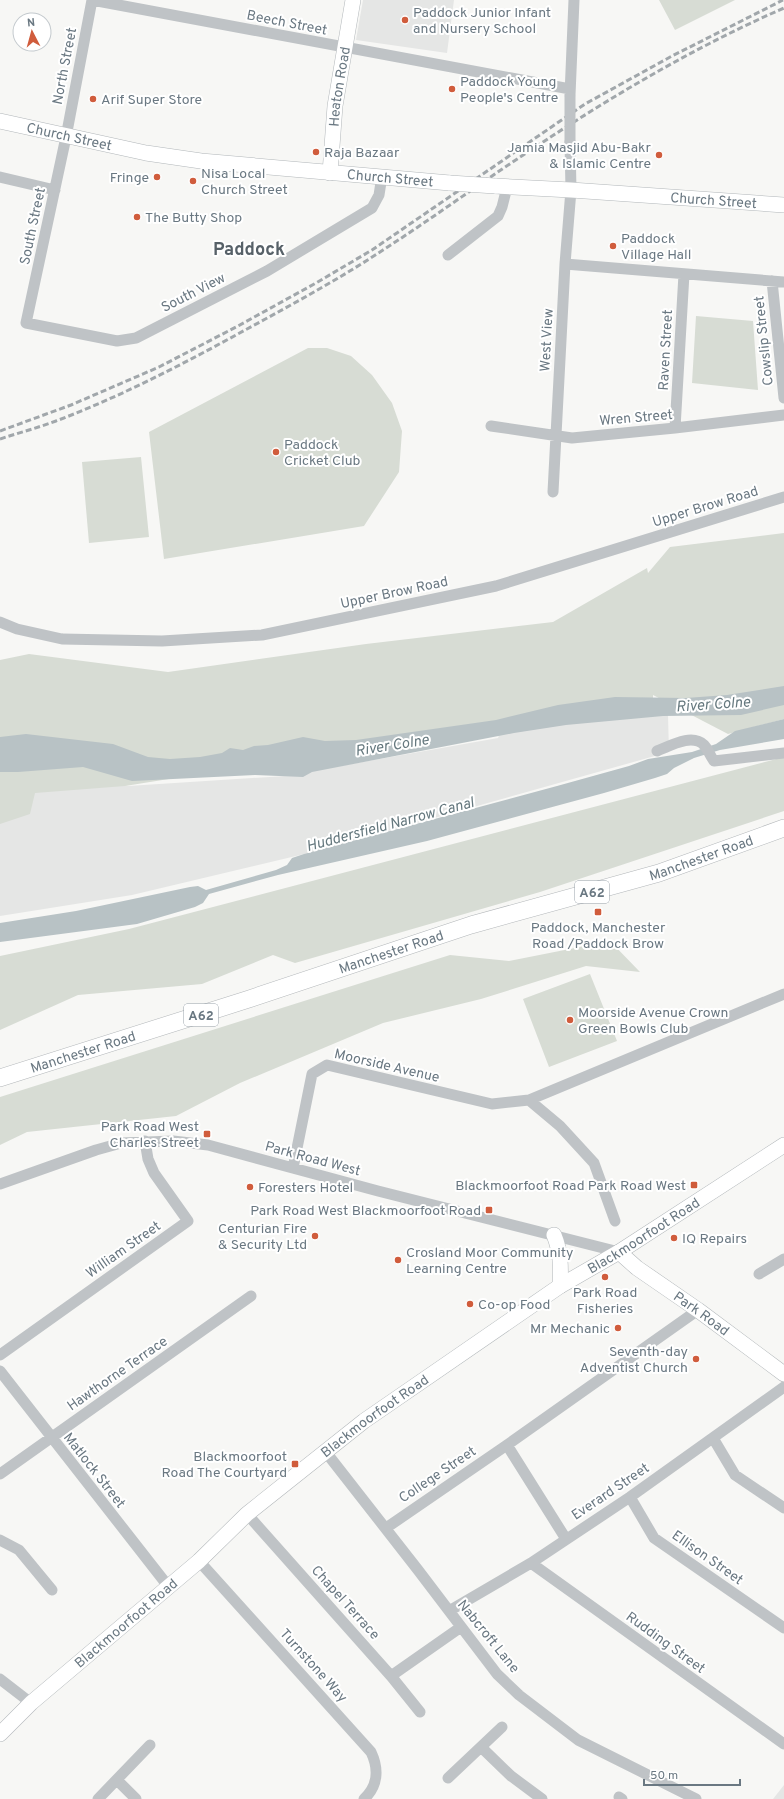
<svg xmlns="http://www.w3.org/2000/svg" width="784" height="1799" viewBox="0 0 784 1799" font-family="Overpass,sans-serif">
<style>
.built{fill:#e5e6e5}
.green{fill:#d7dcd4}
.water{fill:#b8c2c5}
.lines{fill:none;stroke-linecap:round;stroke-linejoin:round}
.secondary-casing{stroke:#b2b7ba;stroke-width:16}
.primary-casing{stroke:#b3b7ba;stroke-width:18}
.street{stroke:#bfc3c6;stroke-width:11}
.secondary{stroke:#fff;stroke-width:15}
.primary{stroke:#fff;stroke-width:17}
.rail{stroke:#a1a7ab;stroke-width:3;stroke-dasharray:6 3;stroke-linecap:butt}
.secondary-bridge-casing{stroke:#b2b7ba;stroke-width:16;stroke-linecap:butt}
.street-bridge{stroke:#bfc3c6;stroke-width:11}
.secondary-bridge{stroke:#fff;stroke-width:15}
.poi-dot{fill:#d05c3c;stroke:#fff;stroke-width:1.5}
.labels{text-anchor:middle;stroke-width:4;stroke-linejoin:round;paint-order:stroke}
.shield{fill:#fff;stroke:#97a0a8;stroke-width:1}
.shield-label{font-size:13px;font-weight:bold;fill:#6a7882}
.poi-label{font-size:14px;fill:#6a7882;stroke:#fff;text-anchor:start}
.street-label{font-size:14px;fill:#6a7882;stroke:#fff}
.water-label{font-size:15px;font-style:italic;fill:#65787e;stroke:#fff}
.district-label{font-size:18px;font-weight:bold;fill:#576168;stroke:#fff}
</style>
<rect width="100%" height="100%" fill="#f7f7f5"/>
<path class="built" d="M 363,0 L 454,0 L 447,53 L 356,40 Z
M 648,715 L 668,715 L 669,752 L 317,851 L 132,895 L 0,916 L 0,766 L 42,763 L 128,786 L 301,775 L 306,772 L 498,738 L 500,732 Z
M 784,1785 L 784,1799 L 773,1799 Z"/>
<path class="green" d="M 659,0 L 735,0 L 675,30 Z
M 696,316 L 753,321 L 758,390 L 692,383 Z
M 308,348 L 327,348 L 351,356 L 372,375 L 392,403 L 402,431 L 399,472 L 364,526 L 164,559 L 149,432 Z
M 141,457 L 149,537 L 89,543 L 82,462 Z
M 784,533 L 784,719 L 728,734 L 653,695 L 653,701 L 125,786 L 35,793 L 30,814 L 0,824 L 0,660 L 29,654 L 168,672 L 366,644 L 553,622 L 647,568 L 648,573 L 670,547 Z
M 784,757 L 784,811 L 540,892 L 295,963 L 273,955 L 202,984 L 78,995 L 0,1030 L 0,956 L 129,929 Z
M 610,941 L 640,972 L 586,966 L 481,999 L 383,1023 L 240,1083 L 176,1116 L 27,1132 L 0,1145 L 0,1097 L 450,955 L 509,961 Z
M 590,974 L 617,1041 L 549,1067 L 523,999 Z"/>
<path class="water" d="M 784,686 L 784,705 L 741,715 L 663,716 L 566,725 L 514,733 L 312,772 L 303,777 L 255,775 L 132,781 L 83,767 L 18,772 L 0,772 L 0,737 L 26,734 L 113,744 L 148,757 L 170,759 L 200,757 L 222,753 L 230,748 L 243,750 L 254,746 L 268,745 L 303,737 L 325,741 L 356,740 L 496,720 L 558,705 L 615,697 L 686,698 L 727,695 Z
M 784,719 L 784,739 L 720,750 L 694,758 L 674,768 L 667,774 L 655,778 L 604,793 L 427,841 L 278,875 L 209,894 L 203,903 L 195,907 L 137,924 L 0,942 L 0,923 L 76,911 L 190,887 L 198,886 L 206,890 L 276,870 L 287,865 L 292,858 L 304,854 L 557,786 L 629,766 L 648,759 L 692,752 L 716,744 L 735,731 Z"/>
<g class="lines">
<defs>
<g id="secondary">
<path id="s1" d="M 0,121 L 146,153 L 201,161 L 450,183"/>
<path id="s2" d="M 330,173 L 335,106 L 353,0"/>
<path id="s3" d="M 495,186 L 571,190 L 784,205"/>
<path d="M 554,1235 C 561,1252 561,1268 560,1286"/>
<path id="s4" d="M 619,1252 L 637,1268 L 698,1310 L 784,1374"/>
<path id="s5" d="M 0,1734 L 31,1703 L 199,1561 L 247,1514 L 364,1421 L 560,1286 L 619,1252 L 784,1145"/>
</g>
<g id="primary">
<path id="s6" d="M 0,1078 L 249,999 L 471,925 L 659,873 L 784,828"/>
</g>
</defs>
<use href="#secondary" class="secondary-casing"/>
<use href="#primary" class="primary-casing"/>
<path class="street" d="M 92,0 L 66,137 L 26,323 L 117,341 L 136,338 L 267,271 L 372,208 L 379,195 L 382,176
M 92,0 L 570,89
M 570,95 L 574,0
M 0,177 L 55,190
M 448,255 L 498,216 L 502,207 L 507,187
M 565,264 L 784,282
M 772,281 L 784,398
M 491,426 L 572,438 L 675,428 L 784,415
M 675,428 L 684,274
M 553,492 L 565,264 L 571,190 L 570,142
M 0,622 L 17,629 L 62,639 L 162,641 L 262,635 L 496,586 L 784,497
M 657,751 C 670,746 692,733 704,745 C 708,749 710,756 714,761 L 784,753
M 529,1100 L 560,1126 L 594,1163 L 615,1221
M 293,1168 L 312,1074 L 327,1065 L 492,1104 L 529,1100 L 784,994
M 0,1184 L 96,1150 L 121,1143 L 173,1141 L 208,1145 L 378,1191 L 619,1252
M 759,1274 L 784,1259
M 0,1355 L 188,1221 L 154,1173 L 148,1159 L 145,1141
M 0,1371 L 168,1586
M 713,1438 L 735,1475 L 784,1508
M 507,1445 L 566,1539
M 325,1451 L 418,1570 L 497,1674 L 519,1695 L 578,1740 L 696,1799
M 0,1474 L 251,1296
M 630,1497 L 654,1538 L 784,1628
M 247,1514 L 391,1676 L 420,1712
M 386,1528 L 507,1445 L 698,1310
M 0,1540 L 19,1550 L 52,1590
M 199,1561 L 371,1752 C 379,1769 378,1786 364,1799
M 531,1563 L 784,1744
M 449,1611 L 531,1563 L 630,1497 L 784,1387
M 391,1676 L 461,1627
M 0,1679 L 31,1703
M 481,1747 L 511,1776 L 542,1799
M 448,1778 L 502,1727
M 117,1780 L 136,1799
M 619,1797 L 622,1799
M 98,1799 L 150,1745"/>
<use href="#secondary" class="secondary"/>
<use href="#primary" class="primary"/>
<path class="rail" d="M 0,431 L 71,405 L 159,367 L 238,326 L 316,283 L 372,250 L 585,104 L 672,56 L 783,0
M 0,439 C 18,433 37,428 56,421 C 122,396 185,363 247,329 C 293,304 339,279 383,250 C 436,216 487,178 540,144 C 617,93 699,45 784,8"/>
<defs>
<path id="secondary-bridge" d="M 450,183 L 495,186"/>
</defs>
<use href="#secondary-bridge" class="secondary-bridge-casing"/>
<path class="street-bridge" d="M 570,97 L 570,142"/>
<use href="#secondary-bridge" class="secondary-bridge"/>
</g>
<g class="poi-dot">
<circle cx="405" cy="20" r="4"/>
<circle cx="452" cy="89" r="4"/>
<circle cx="93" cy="99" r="4"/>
<circle cx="316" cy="152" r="4"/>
<circle cx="659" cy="155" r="4"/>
<circle cx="157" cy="177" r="4"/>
<circle cx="193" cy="181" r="4"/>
<circle cx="137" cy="217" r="4"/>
<circle cx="613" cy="246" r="4"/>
<circle cx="276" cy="452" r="4"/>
<rect x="594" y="908" width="8" height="8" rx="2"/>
<circle cx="570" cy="1020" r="4"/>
<rect x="203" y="1130" width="8" height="8" rx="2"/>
<rect x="690" y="1181" width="8" height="8" rx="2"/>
<circle cx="250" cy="1187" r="4"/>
<rect x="485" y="1206" width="8" height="8" rx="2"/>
<circle cx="315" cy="1236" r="4"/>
<circle cx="674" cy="1238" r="4"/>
<circle cx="398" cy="1260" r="4"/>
<circle cx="605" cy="1277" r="4"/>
<circle cx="470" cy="1304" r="4"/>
<circle cx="618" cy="1328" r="4"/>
<circle cx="696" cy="1359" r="4"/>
<rect x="291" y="1460" width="8" height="8" rx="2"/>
</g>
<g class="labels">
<g class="shield">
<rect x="575" y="881" width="34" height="22" rx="3"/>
<rect x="184" y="1004" width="34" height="22" rx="3"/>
</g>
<g class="shield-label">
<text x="592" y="897">A62</text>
<text x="201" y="1020">A62</text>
</g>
<g class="poi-label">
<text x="413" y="17">Paddock Junior Infant<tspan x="413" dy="16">and Nursery School</tspan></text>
<text x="460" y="86">Paddock Young<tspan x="460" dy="16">People's Centre</tspan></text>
<text x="101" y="104">Arif Super Store</text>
<text x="651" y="152" text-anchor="end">Jamia Masjid Abu-Bakr<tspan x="651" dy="16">&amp; Islamic Centre</tspan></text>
<text x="324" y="157">Raja Bazaar</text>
<text x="201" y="178">Nisa Local<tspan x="201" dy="16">Church Street</tspan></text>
<text x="149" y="182" text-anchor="end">Fringe</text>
<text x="145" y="222">The Butty Shop</text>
<text x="621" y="243">Paddock<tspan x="621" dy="16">Village Hall</tspan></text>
<text x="284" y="449">Paddock<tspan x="284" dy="16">Cricket Club</tspan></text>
<text x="598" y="932" text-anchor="middle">Paddock, Manchester<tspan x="598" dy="16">Road /Paddock Brow</tspan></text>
<text x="578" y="1017">Moorside Avenue Crown<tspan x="578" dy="16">Green Bowls Club</tspan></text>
<text x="199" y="1131" text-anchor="end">Park Road West<tspan x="199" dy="16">Charles Street</tspan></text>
<text x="686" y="1190" text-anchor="end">Blackmoorfoot Road Park Road West</text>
<text x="258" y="1192">Foresters Hotel</text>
<text x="481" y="1215" text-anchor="end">Park Road West Blackmoorfoot Road</text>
<text x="307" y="1233" text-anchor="end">Centurian Fire<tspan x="307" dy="16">&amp; Security Ltd</tspan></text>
<text x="682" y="1243">IQ Repairs</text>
<text x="406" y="1257">Crosland Moor Community<tspan x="406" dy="16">Learning Centre</tspan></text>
<text x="605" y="1297" text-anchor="middle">Park Road<tspan x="605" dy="16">Fisheries</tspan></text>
<text x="478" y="1309">Co-op Food</text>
<text x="610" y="1333" text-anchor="end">Mr Mechanic</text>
<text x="688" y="1356" text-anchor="end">Seventh-day<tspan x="688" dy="16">Adventist Church</tspan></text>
<text x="287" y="1461" text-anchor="end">Blackmoorfoot<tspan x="287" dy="16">Road The Courtyard</tspan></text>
</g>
<g class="street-label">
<text transform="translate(287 22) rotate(11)" y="5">Beech Street</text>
<text transform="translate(64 66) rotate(-79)" y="5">North Street</text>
<text dy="5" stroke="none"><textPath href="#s2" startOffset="87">Heaton Road</textPath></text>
<text dy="5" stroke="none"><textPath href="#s1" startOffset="71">Church Street</textPath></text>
<text dy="5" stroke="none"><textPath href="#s1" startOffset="395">Church Street</textPath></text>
<text dy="5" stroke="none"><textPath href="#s3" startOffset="219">Church Street</textPath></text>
<text transform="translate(32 226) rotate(-78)" y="5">South Street</text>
<text transform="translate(193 292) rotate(-27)" y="5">South View</text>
<text transform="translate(546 340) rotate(-87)" y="5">West View</text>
<text transform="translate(763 341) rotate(-96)" y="5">Cowslip Street</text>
<text transform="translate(665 350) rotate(-87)" y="5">Raven Street</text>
<text transform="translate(636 417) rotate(-5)" y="5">Wren Street</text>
<text transform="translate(705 506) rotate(-17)" y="5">Upper Brow Road</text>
<text transform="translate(394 592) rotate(-12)" y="5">Upper Brow Road</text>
<text dy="5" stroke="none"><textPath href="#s6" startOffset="735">Manchester Road</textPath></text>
<text dy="5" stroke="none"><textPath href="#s6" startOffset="411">Manchester Road</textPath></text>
<text dy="5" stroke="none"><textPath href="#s6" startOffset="87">Manchester Road</textPath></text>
<text transform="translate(387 1065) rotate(13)" y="5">Moorside Avenue</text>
<text transform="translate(313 1158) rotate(15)" y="5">Park Road West</text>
<text dy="5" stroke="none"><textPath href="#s5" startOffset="816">Blackmoorfoot Road</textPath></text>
<text transform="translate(123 1249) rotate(-35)" y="5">William Street</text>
<text dy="5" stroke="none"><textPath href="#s4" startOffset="103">Park Road</textPath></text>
<text transform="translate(117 1373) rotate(-35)" y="5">Hawthorne Terrace</text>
<text dy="5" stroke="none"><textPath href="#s5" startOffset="492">Blackmoorfoot Road</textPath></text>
<text transform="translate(95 1470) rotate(52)" y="5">Matlock Street</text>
<text transform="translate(437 1474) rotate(-34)" y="5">College Street</text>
<text transform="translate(610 1491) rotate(-34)" y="5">Everard Street</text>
<text transform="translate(708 1557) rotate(35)" y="5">Ellison Street</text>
<text transform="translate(346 1602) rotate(48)" y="5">Chapel Terrace</text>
<text dy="5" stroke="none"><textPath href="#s5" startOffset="168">Blackmoorfoot Road</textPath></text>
<text transform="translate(489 1636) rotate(51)" y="5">Nabcroft Lane</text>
<text transform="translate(666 1642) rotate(36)" y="5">Rudding Street</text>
<text transform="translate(314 1665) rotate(48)" y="5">Turnstone Way</text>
</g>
<g class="water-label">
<text transform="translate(713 704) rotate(-4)" y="5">River Colne</text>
<text transform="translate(392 745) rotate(-9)" y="5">River Colne</text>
<text transform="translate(390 824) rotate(-15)" y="5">Huddersfield Narrow Canal</text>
</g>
<g class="district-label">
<text x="249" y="255">Paddock</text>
</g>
</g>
<g transform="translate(32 32) rotate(354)"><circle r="19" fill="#ffffff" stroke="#c3c9cd"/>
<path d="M0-3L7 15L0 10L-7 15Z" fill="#d05c3c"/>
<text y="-6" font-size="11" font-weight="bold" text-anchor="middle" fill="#6a7882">N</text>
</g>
<path d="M644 1779v6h96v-6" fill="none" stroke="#6a7882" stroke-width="2"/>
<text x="650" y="1779" font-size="12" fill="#6a7882" stroke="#ffffff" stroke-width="3" paint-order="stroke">50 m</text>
</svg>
